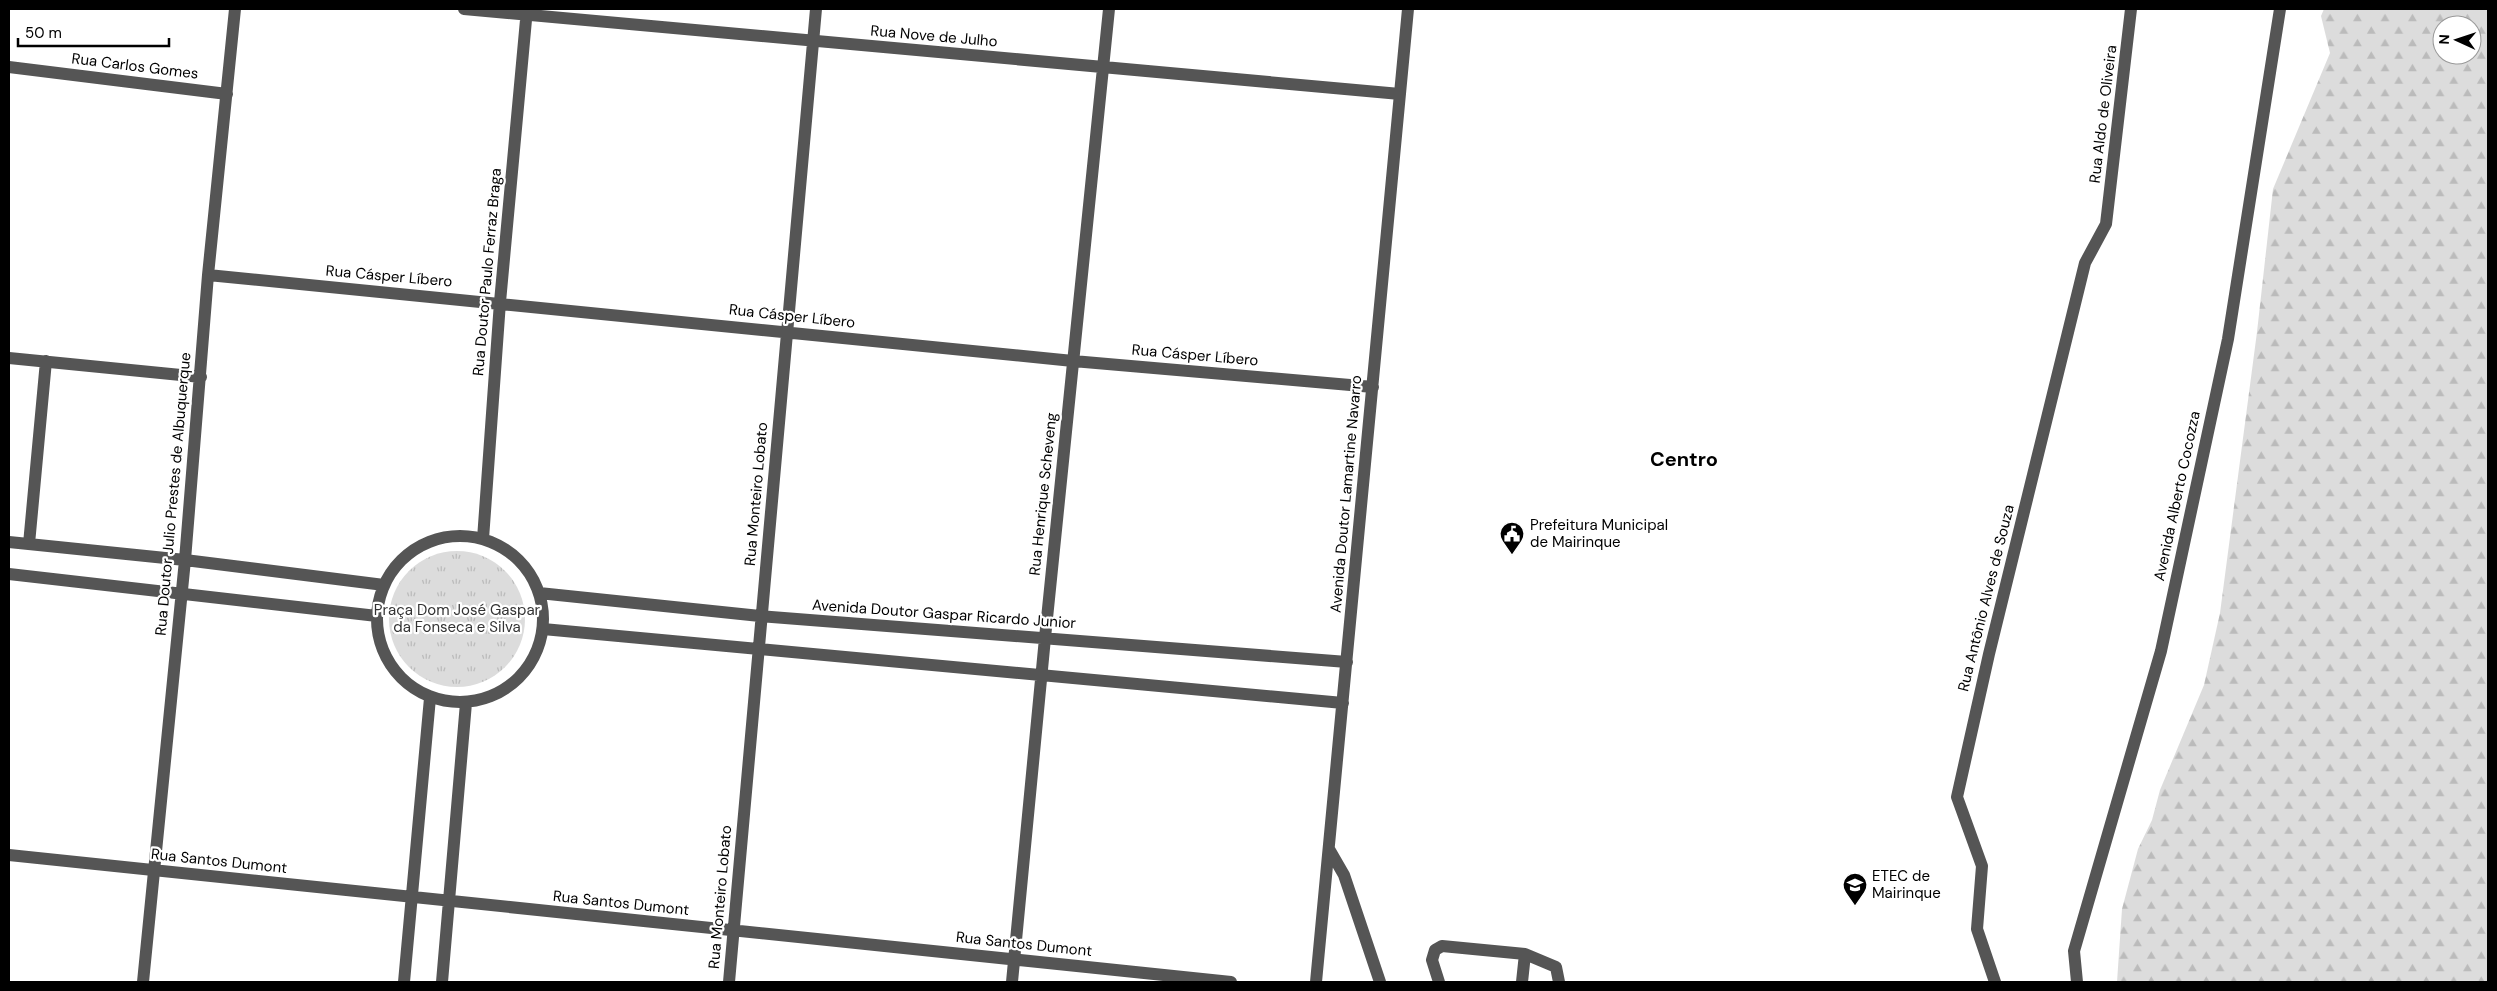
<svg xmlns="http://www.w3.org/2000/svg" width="2497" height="991" viewBox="0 0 2497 991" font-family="'DM Sans',sans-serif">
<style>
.forest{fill:url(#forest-firs);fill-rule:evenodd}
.park{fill:url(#park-tufts)}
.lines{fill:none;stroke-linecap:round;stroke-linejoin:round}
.minor{stroke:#555;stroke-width:12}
.labels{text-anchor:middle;stroke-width:4.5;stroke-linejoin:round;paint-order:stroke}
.street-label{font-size:15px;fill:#000;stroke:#fff}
.poi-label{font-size:15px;fill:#000;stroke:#fff;text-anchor:start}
.park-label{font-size:15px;fill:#333;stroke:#fff}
.district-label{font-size:20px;font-weight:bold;fill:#000;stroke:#fff}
</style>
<defs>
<pattern id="forest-firs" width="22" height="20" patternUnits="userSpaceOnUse" patternTransform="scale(1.25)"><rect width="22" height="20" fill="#dcdcdc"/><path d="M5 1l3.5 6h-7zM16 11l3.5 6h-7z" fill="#bbb"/></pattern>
<pattern id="park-tufts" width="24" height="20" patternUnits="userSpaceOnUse" patternTransform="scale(1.25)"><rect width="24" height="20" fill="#dcdcdc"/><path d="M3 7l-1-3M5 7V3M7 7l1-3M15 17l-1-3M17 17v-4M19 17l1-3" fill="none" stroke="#bbb"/></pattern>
</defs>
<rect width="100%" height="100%" fill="#fff"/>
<path class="forest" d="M 2324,9 L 2488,9 L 2488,982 L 2117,982 L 2122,909 L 2138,849 L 2152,820 L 2160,790 L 2204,685 L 2220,613 L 2257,332 L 2273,189 L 2330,53 L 2321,16 ZM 2442,25 L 2472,25 L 2472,55 L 2442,55 Z"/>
<path class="park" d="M389 619a68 68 0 1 1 136 0a68 68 0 1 1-136 0Z"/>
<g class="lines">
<path class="minor" d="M 464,9 L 1400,94
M 9,67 L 227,94
M 208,275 L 1073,361 L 1373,387
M 9,358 L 201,377
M377 619a83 83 0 1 1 166 0a83 83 0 1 1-166 0Z
M 483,539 L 500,302 L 527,9
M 9,542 L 185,560 L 384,585
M 29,544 L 46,361
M 9,574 L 377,616
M 539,593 L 760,616 L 1347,662
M 543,629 L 1343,703
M 1329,849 L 1344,875 L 1380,982
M 9,855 L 1231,982
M 143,982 L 185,560 L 208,275 L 235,9
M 404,982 L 430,698
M 442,982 L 466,703
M 729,982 L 816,9
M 1012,982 L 1045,638 L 1109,9
M 1316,982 L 1408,9
M 1439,982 L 1432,960 L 1435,950 L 1442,946 L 1525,954 L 1556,967 L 1559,982
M 1522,982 L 1525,954
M 1995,982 L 1977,929 L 1982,866 L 1957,797 L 1989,654 L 2085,263 L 2106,224 L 2131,9
M 2077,982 L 2074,951 L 2161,651 L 2228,339 L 2280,9"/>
</g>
<defs>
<symbol id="civic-pin" viewBox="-11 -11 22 30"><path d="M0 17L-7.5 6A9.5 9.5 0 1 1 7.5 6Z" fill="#000" stroke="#fff"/><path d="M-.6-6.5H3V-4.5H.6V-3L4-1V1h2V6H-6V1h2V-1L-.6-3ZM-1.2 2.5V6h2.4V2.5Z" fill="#fff"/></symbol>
<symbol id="university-pin" viewBox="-11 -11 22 30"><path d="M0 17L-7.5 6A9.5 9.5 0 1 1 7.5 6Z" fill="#000" stroke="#fff"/><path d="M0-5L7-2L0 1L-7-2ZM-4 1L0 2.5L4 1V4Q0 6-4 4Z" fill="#fff"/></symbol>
</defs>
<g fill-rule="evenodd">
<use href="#civic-pin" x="1498" y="520" width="28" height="38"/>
<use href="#university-pin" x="1841" y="871" width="28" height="38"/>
</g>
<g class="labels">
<g class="street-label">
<text transform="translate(934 36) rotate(5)" y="5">Rua Nove de Julho</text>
<text transform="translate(135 66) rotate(7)" y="5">Rua Carlos Gomes</text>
<text transform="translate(2103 114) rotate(-83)" y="5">Rua Aldo de Oliveira</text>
<text transform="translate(487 272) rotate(-85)" y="5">Rua Doutor Paulo Ferraz Braga</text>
<text transform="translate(389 276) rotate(5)" y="5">Rua Cásper Líbero</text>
<text transform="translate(792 316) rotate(6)" y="5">Rua Cásper Líbero</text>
<text transform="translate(1195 355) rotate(5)" y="5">Rua Cásper Líbero</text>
<text transform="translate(173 494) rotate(-85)" y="5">Rua Doutor Julio Prestes de Albuquerque</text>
<text transform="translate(756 494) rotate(-85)" y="5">Rua Monteiro Lobato</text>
<text transform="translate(1043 494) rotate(-84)" y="5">Rua Henrique Scheveng</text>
<text transform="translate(1346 494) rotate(-85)" y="5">Avenida Doutor Lamartine Navarro</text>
<text transform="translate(2177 496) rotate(-78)" y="5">Avenida Alberto Cocozza</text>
<text transform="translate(1986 598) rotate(-76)" y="5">Rua Antônio Alves de Souza</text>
<text transform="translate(944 614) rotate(4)" y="5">Avenida Doutor Gaspar Ricardo Junior</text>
<text transform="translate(219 861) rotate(6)" y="5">Rua Santos Dumont</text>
<text transform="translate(720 897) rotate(-85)" y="5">Rua Monteiro Lobato</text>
<text transform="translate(621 903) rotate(6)" y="5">Rua Santos Dumont</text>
<text transform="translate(1024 944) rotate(6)" y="5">Rua Santos Dumont</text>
</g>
<g class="poi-label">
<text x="1530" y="530">Prefeitura Municipal<tspan x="1530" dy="17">de Mairinque</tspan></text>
<text x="1872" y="881">ETEC de<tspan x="1872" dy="17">Mairinque</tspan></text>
</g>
<g class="park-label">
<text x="457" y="615">Praça Dom José Gaspar<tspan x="457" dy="17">da Fonseca e Silva</tspan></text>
</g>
<g class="district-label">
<text x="1684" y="466">Centro</text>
</g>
</g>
<rect width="2497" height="991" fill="none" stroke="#000000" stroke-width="20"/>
<g transform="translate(2457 40) rotate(273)"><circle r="24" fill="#ffffff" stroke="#999999"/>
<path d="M0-4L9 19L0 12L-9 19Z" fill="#000000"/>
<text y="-8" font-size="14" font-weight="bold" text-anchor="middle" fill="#000000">N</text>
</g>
<path d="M18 38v8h151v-8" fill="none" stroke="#000000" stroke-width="2.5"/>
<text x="25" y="38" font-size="15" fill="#000000" stroke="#ffffff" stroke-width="4" paint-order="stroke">50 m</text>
</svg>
